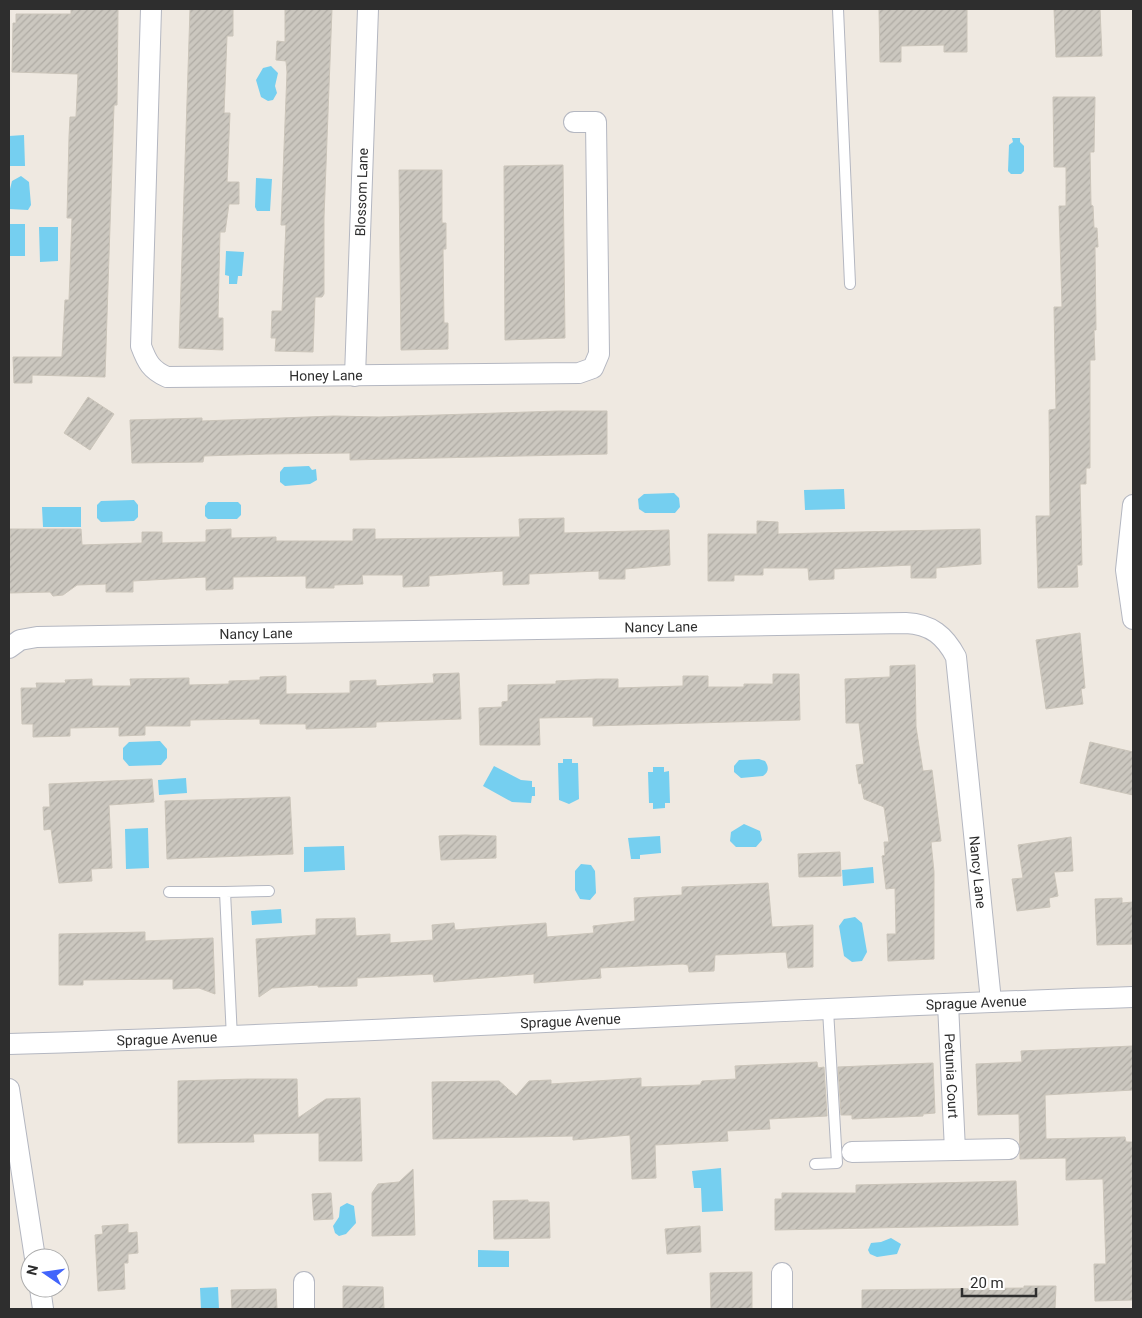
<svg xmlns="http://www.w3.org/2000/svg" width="1142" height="1318" viewBox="0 0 1142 1318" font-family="Roboto,sans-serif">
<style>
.water{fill:#75cff0}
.building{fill:url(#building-hatch);stroke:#cbc5ba}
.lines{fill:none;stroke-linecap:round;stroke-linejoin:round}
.lane-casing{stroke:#b4b7c1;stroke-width:12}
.street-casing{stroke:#b4b7c1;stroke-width:22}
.lane{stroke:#fff;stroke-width:10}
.street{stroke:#fff;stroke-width:20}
.labels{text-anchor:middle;stroke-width:4;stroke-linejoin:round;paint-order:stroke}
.street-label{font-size:14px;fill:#2e2e2e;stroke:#fff}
</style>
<defs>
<pattern id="building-hatch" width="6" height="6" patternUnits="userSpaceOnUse" patternTransform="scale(1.25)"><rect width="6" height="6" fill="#cbc7bf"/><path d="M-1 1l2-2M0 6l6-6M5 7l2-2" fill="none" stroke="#afaba4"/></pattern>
</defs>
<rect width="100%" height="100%" fill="#efe9e1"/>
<path class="water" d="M 271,66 L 278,73 L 275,86 L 277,93 L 273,100 L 268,101 L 261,97 L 256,80 L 263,68 Z
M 24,135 L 25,166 L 9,166 L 9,136 Z
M 1012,138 L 1020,138 L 1020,142 L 1024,146 L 1024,171 L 1021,174 L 1011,174 L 1008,171 L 1009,145 L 1013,142 Z
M 21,176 L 29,182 L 31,205 L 28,210 L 9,209 L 9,193 L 12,181 Z
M 256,178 L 272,179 L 270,211 L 257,211 L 255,207 Z
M 9,224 L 25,224 L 25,256 L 9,256 Z
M 39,227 L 58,227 L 58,261 L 40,262 Z
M 226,251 L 244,252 L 242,276 L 238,276 L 237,284 L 229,284 L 229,276 L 225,275 Z
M 309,466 L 312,470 L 316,469 L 317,480 L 310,484 L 285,486 L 280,482 L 280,472 L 284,467 Z
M 844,489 L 845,509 L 805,510 L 804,490 Z
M 674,493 L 679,498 L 680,507 L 675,513 L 645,513 L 639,509 L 638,499 L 644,494 Z
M 134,500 L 138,505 L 138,517 L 134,521 L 101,522 L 97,518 L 97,505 L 101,501 Z
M 208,502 L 238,502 L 241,505 L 241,515 L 237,519 L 208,519 L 205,516 L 205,506 Z
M 42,507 L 81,507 L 81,527 L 43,527 Z
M 160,741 L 167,749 L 167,758 L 161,765 L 129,766 L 123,759 L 123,748 L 129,742 Z
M 563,759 L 572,759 L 572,763 L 578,763 L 579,799 L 569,804 L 559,800 L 558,763 L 563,763 Z
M 759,759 L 765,761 C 769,767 769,772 763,776 L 741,778 L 734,772 L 734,766 L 739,760 Z
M 494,766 L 521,780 L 532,781 L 532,787 L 535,787 L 535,796 L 532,796 L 531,803 L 512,802 L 483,786 Z
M 653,767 L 664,767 L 664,772 L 669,771 L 670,803 L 665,803 L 665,808 L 653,809 L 653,803 L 649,803 L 648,772 L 653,772 Z
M 186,778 L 187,793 L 159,795 L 158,780 Z
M 744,824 L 760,831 L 762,840 L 756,847 L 736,847 L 730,841 L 731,832 Z
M 148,828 L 149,868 L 126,869 L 125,829 Z
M 660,836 L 661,853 L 640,855 L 640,859 L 631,859 L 628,838 Z
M 344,846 L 345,870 L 304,872 L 304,847 Z
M 581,864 L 591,865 L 595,871 L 596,893 L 590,900 L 580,899 L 575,890 L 575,871 Z
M 873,867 L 874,883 L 843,886 L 842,870 Z
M 281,909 L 282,923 L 252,925 L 251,911 Z
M 855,917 L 862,923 L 867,952 L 862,961 L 852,962 L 844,956 L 839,926 L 844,919 Z
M 721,1168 L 723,1211 L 702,1212 L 701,1188 L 694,1188 L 692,1171 Z
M 347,1203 L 354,1206 L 356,1223 L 346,1234 L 339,1236 L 335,1233 L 333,1226 L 339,1217 L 340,1207 Z
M 891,1238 L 901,1244 L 897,1254 L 877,1257 L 870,1254 L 868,1250 L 871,1243 L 881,1242 Z
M 478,1250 L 509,1251 L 509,1267 L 478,1267 Z
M 218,1287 L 219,1309 L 201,1309 L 200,1288 Z"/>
<path class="building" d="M 71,9 L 118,9 L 117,105 L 114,105 L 105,377 L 32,375 L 32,383 L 14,383 L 13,357 L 62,357 L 65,300 L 69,300 L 72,218 L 67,218 L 69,137 L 70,117 L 76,117 L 78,74 L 12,72 L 13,23 L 16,23 L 16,14 L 71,14 Z
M 190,9 L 233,9 L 233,36 L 227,36 L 224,113 L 230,113 L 227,182 L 239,182 L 239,204 L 229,204 L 225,232 L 220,232 L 218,318 L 223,318 L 223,350 L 179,348 Z
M 285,9 L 332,9 L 324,217 L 324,294 L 322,297 L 315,297 L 313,352 L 275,351 L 276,338 L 271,338 L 272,311 L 282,311 L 286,225 L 281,225 L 287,72 L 286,61 L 276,60 L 277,41 L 285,42 Z
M 879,9 L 967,9 L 967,52 L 944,52 L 944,45 L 901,46 L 901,62 L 880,62 Z
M 1054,9 L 1100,9 L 1102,56 L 1056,57 Z
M 1053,97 L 1095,97 L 1094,152 L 1090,152 L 1091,205 L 1093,206 L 1094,228 L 1097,228 L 1098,247 L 1095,247 L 1096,330 L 1094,330 L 1095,360 L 1090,360 L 1090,468 L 1086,468 L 1086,484 L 1080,484 L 1082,565 L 1077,565 L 1078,587 L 1038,588 L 1036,516 L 1050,516 L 1049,410 L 1056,409 L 1054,307 L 1062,307 L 1059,206 L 1066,206 L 1066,167 L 1054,167 Z
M 563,165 L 565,338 L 505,340 L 504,166 Z
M 399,170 L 442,170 L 442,223 L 446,223 L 446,249 L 443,249 L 444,323 L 448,323 L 448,349 L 401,350 Z
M 88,397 L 114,414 L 90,450 L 64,433 Z
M 558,411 L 607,411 L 607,454 L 350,460 L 350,453 L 267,454 L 204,456 L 203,462 L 132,463 L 130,420 L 202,418 L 202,421 L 334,416 L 379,417 Z
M 564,518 L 564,533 L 669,530 L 670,565 L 625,569 L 625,579 L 599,579 L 599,571 L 529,574 L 529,584 L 503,585 L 503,571 L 429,576 L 429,586 L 403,587 L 403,575 L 362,575 L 363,584 L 334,585 L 334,588 L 306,588 L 306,576 L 233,577 L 233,589 L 206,590 L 206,577 L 133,581 L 133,592 L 106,592 L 106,584 L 77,585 L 63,595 L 53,596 L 50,592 L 9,593 L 10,529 L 81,529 L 82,545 L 142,543 L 142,532 L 162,532 L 162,543 L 206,542 L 206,530 L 231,529 L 231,538 L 276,537 L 276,541 L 353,541 L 353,529 L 375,529 L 375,539 L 520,537 L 519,519 Z
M 757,521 L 778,522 L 778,534 L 980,529 L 981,564 L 936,568 L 936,578 L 911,578 L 911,565 L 834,569 L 834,579 L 809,580 L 808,568 L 763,568 L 763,575 L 734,575 L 734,581 L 708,581 L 708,534 L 757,534 Z
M 1080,633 L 1085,688 L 1081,689 L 1083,704 L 1046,709 L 1036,640 Z
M 915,665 L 916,727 L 923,771 L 932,770 L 941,841 L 931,842 L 934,872 L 934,959 L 888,961 L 887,934 L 896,934 L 895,888 L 886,889 L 882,856 L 885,855 L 884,842 L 889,842 L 884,807 L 864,799 L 861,783 L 859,784 L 856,765 L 864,764 L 859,723 L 846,723 L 845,679 L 890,677 L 890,666 Z
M 459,673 L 461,719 L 376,722 L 376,727 L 306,729 L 306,724 L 260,724 L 260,719 L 190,720 L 190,726 L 145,726 L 145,735 L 119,736 L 119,727 L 70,728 L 70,736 L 33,737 L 33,724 L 22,724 L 21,688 L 37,688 L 36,683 L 66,683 L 65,680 L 92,679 L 92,686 L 131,686 L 130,679 L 189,678 L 189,685 L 229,684 L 229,681 L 260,680 L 260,677 L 286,676 L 286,694 L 350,693 L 350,681 L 376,680 L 376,686 L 434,683 L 433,674 Z
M 773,674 L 799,674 L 800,720 L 593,726 L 593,717 L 539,718 L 540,745 L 480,745 L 479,708 L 502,707 L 502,702 L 508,701 L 508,685 L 556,684 L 556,681 L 597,679 L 618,679 L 618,688 L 683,686 L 683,676 L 708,676 L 708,687 L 744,687 L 744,684 L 773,684 Z
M 1090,742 L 1133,752 L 1133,795 L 1080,783 Z
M 152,779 L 154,802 L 109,805 L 112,868 L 91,869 L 92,881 L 59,883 L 51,829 L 44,830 L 43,807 L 50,807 L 49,784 Z
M 290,797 L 293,854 L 167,859 L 165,801 Z
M 465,835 L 496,836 L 496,858 L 441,860 L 439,836 Z
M 1071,837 L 1073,871 L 1054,872 L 1058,896 L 1049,898 L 1050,907 L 1017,911 L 1012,879 L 1023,878 L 1018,845 Z
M 840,852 L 841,876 L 799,877 L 798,854 Z
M 768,883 L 772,927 L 813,925 L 813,967 L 788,968 L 786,952 L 715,955 L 714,971 L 689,972 L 688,965 L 683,964 L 600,968 L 601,978 L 534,983 L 534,974 L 434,982 L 433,974 L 357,978 L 357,986 L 318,987 L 318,985 L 272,988 L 259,997 L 256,939 L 316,935 L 316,919 L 355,918 L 356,936 L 390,934 L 390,943 L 433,940 L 432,925 L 454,923 L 455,930 L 546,923 L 547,937 L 594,933 L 593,926 L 635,921 L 634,898 L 682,895 L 682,887 Z
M 1122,898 L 1122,903 L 1133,902 L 1133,944 L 1097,945 L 1095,899 Z
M 145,932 L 145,941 L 213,938 L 215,994 L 199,988 L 173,989 L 173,979 L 83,980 L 83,985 L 59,985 L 59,934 Z
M 1133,1046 L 1133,1090 L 1045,1095 L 1046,1139 L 1125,1137 L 1126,1142 L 1133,1142 L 1133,1300 L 1095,1301 L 1094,1264 L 1106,1264 L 1103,1179 L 1066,1180 L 1066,1158 L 1020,1159 L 1019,1114 L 978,1115 L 976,1064 L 1022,1062 L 1021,1051 Z
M 817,1062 L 818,1068 L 824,1067 L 827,1116 L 769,1119 L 770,1129 L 727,1131 L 728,1141 L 655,1145 L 656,1178 L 632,1179 L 630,1135 L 573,1140 L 573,1136 L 433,1139 L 432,1082 L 499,1081 L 516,1096 L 529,1081 L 551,1080 L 551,1084 L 641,1078 L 641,1087 L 700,1085 L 702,1081 L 736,1079 L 735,1066 Z
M 933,1063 L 935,1113 L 923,1114 L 923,1116 L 852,1119 L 852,1115 L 841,1115 L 838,1067 Z
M 247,1079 L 297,1079 L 298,1118 L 326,1099 L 360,1098 L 362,1161 L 319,1161 L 319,1133 L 253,1134 L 254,1142 L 178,1143 L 178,1081 Z
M 413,1169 L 415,1235 L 372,1236 L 372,1193 L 378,1184 L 399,1182 Z
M 1016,1181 L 1018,1225 L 775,1230 L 775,1199 L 782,1199 L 782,1193 L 856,1193 L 856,1185 Z
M 331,1193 L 333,1219 L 314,1220 L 312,1194 Z
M 528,1200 L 528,1202 L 549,1202 L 550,1238 L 494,1239 L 493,1201 Z
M 128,1224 L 128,1233 L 137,1232 L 138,1253 L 128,1254 L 128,1263 L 124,1263 L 125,1289 L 98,1291 L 95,1235 L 103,1234 L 102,1226 Z
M 700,1226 L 701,1252 L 667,1254 L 665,1229 Z
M 752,1272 L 752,1309 L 711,1309 L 710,1273 Z
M 343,1286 L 383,1287 L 384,1309 L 343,1309 Z
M 1024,1286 L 1056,1286 L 1055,1309 L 862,1309 L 862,1290 L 1024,1288 Z
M 276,1289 L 277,1309 L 232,1309 L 231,1290 Z"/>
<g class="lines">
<defs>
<path id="lane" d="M 838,9 L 850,284
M 169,892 L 225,892
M 232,1038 L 225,892 L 269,891
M 815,1164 L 837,1163 L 828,1010"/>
<g id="street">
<path id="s1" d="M 151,9 L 141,346 C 147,362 151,370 167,377 L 579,373 L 593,368 L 599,354 L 596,122 L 574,122"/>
<path id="s2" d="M 355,376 L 368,9"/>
<path d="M 1133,505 L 1126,570 L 1133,619"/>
<path id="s3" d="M 9,648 L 20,640 L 37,637 L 906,623 C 931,624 945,636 956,657 L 991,1001"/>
<path id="s4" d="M 948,1004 L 955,1150"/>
<path id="s5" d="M 9,1044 C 384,1033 758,1009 1133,997"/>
<path d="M 9,1089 L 35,1258"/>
<path d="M 852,1152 L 1009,1149"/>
<path d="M 782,1273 L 782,1309"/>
<path d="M 304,1282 L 304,1309"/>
<path d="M 40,1288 L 43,1309"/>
</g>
</defs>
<use href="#lane" class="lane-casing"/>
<use href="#street" class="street-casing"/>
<use href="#lane" class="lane"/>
<use href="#street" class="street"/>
</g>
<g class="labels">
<g class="street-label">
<text dy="5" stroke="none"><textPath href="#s2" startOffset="184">Blossom Lane</textPath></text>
<text dy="5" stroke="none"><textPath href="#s1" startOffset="538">Honey Lane</textPath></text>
<text dy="5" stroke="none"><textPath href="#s3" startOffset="655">Nancy Lane</textPath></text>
<text dy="5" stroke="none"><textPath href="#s3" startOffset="250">Nancy Lane</textPath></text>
<text dy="5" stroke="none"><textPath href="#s3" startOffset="1180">Nancy Lane</textPath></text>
<text dy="5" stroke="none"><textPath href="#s5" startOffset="968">Sprague Avenue</textPath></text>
<text dy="5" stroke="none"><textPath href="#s5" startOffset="562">Sprague Avenue</textPath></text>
<text dy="5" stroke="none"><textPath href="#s5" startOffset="158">Sprague Avenue</textPath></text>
<text dy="5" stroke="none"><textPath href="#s4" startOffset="72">Petunia Court</textPath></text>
</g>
</g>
<rect width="1142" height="1318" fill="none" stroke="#2e2e2e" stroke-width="20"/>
<g transform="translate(45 1273) rotate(283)"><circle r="24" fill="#ffffff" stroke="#ababab"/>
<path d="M0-4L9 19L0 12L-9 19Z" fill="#4264fb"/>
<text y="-8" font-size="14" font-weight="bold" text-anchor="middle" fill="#2e2e2e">N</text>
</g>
<path d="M962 1288v8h74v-8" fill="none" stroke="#2e2e2e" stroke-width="2.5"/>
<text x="970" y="1288" font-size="15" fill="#2e2e2e" stroke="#ffffff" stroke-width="4" paint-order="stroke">20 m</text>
</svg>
